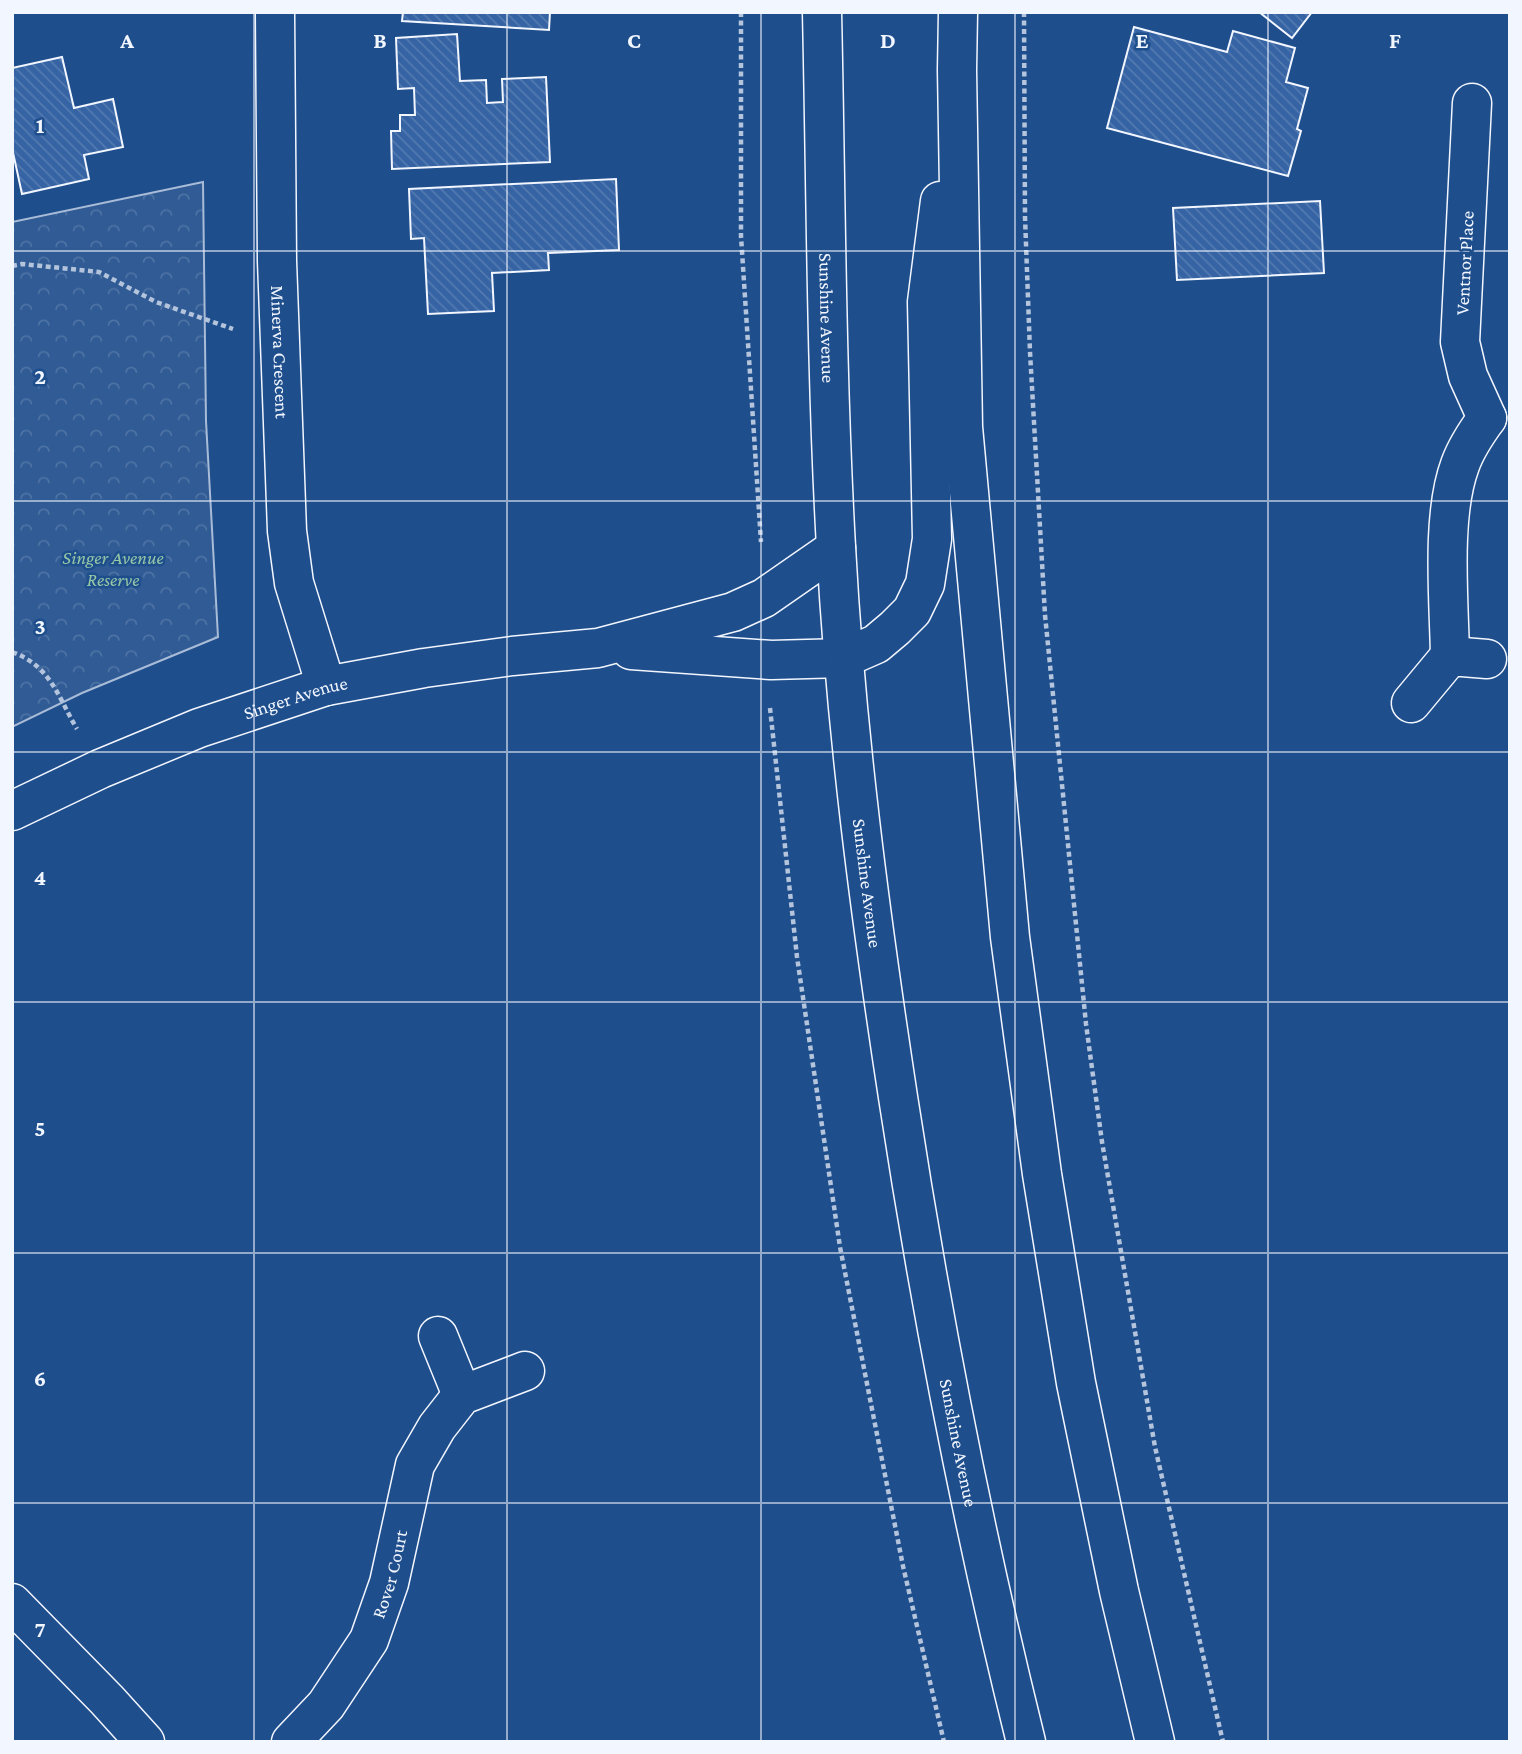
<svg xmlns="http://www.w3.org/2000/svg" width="1522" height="1754" viewBox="0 0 1522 1754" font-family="'Crimson Pro',serif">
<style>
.forest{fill:url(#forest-crowns);stroke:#a8bbd7;stroke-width:2}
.building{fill:url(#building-back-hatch);stroke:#f2f6ff;stroke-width:2}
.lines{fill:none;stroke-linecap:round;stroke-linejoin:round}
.street-casing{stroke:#f2f6ff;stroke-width:41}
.secondary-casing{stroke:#f2f6ff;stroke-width:41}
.primary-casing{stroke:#f2f6ff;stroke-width:41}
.path{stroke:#b3c4dc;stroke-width:4.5;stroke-dasharray:5 3.5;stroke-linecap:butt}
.street{stroke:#1f4e8c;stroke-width:38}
.secondary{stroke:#1f4e8c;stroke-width:38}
.primary{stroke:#1f4e8c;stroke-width:38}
.grid{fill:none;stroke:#f2f6ff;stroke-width:2;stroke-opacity:0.55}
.labels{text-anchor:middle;stroke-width:5;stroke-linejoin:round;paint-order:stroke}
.street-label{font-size:19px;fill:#f2f6ff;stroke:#1f4e8c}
.park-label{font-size:19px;font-style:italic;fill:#97c8a6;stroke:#1f4e8c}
.grid-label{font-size:23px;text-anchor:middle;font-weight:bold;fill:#f2f6ff;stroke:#1f4e8c;stroke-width:5;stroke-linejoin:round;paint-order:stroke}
</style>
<defs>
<pattern id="forest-crowns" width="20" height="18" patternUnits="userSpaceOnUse" patternTransform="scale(1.75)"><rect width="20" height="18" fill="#305b95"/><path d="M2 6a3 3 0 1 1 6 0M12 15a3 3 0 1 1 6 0" fill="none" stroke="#4e73a5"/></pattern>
<pattern id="building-back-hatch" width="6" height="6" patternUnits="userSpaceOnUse" patternTransform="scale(1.75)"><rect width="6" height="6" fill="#3563a3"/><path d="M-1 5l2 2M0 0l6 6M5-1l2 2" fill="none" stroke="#537ab1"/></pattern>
</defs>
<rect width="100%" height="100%" fill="#1f4e8c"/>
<path class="forest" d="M 203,182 L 206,421 L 218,637 L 82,693 L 12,727 L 12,222 Z"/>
<path class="building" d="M 403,12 L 550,12 L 549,30 L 402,21 Z
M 1259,12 L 1312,12 L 1292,38 Z
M 1134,27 L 1227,52 L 1233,31 L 1295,48 L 1286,82 L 1308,88 L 1297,129 L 1301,131 L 1288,176 L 1107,128 Z
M 457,34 L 460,81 L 486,80 L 487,103 L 503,102 L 502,79 L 546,77 L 550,162 L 392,169 L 391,131 L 400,131 L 400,115 L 415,115 L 414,88 L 398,89 L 396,38 Z
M 62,57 L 74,108 L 113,99 L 123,147 L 84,155 L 89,179 L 22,194 L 12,148 L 12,68 Z
M 616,179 L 619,250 L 548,253 L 549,270 L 492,273 L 494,311 L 428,314 L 424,238 L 411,239 L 409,189 Z
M 1320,201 L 1324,273 L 1177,280 L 1173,208 Z"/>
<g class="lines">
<defs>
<g id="street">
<path id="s1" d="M 275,12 L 277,261 L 287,531 L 294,583 L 326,686"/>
<path d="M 1472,103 L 1460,342 L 1468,376 L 1487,418"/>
<path d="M 631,650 L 771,660 L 844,658"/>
<path d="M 1450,656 C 1449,600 1441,516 1460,465 C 1466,448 1476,433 1487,418"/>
<path d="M 1411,703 L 1450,656 L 1487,659"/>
<path id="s2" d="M 12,811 L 100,769 L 199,728 L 326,686 L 424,668 L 512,656 L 598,648 L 733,612 L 764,598 L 836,548"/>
<path d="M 438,1336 L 462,1395"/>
<path id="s3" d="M 291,1742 L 326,1705 L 369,1640 L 389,1583 L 415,1465 L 437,1427 L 462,1395 L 525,1371"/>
</g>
<path id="secondary" d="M 12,1603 L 107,1700 L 145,1742"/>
<g id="primary">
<path id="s4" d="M 822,12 C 826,191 826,369 836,547 C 846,732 870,914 898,1097 C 931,1313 973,1529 1026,1742"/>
<path d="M 958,12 L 957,70 L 963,427 L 1010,937 L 1042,1174 L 1076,1383 L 1119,1591 L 1155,1742"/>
<path d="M 844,658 L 876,644 L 895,628 L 912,611 L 925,584 L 932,539 L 927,302 L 940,201"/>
</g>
</defs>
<use href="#street" class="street-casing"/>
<use href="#secondary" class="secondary-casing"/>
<use href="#primary" class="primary-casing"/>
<path class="path" d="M 741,12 L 741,236 L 761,542
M 1024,12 L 1025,217 L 1030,352 L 1045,615 L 1086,1024 L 1102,1142 L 1155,1447 L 1223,1742
M 12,266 L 22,264 L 99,272 L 156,302 L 233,329
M 12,652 C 51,666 58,697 77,729
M 770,708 L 797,957 L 840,1247 L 903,1566 L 944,1742"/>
<use href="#street" class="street"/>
<use href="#secondary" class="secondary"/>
<use href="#primary" class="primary"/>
</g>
<path class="grid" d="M 254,12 L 254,1742M 507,12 L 507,1742M 761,12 L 761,1742M 1015,12 L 1015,1742M 1268,12 L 1268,1742M 12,251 L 1510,251M 12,501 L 1510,501M 12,752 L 1510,752M 12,1002 L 1510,1002M 12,1253 L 1510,1253M 12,1503 L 1510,1503"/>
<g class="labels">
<g class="street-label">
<text transform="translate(1464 263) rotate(-87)" y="7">Ventnor Place</text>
<text dy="7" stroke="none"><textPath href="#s4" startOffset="306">Sunshine Avenue</textPath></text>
<text dy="7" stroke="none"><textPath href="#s1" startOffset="340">Minerva Crescent</textPath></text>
<text dy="7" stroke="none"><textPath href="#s2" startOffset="306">Singer Avenue</textPath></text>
<text dy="7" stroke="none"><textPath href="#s4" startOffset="873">Sunshine Avenue</textPath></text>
<text dy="7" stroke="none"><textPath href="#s4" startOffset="1440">Sunshine Avenue</textPath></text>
<text dy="7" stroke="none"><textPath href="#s3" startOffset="198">Rover Court</textPath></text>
</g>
<g class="park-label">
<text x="113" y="564">Singer Avenue<tspan x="113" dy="22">Reserve</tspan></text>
</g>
</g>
<g class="grid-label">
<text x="127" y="48">A</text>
<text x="380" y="48">B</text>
<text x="634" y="48">C</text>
<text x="888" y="48">D</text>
<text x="1142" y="48">E</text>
<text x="1395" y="48">F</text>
<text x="40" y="133">1</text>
<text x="40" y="384">2</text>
<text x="40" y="634">3</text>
<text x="40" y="885">4</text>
<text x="40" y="1136">5</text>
<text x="40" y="1386">6</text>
<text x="40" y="1637">7</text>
</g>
<rect width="1522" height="1754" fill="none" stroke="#f2f6ff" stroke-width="28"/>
</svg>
